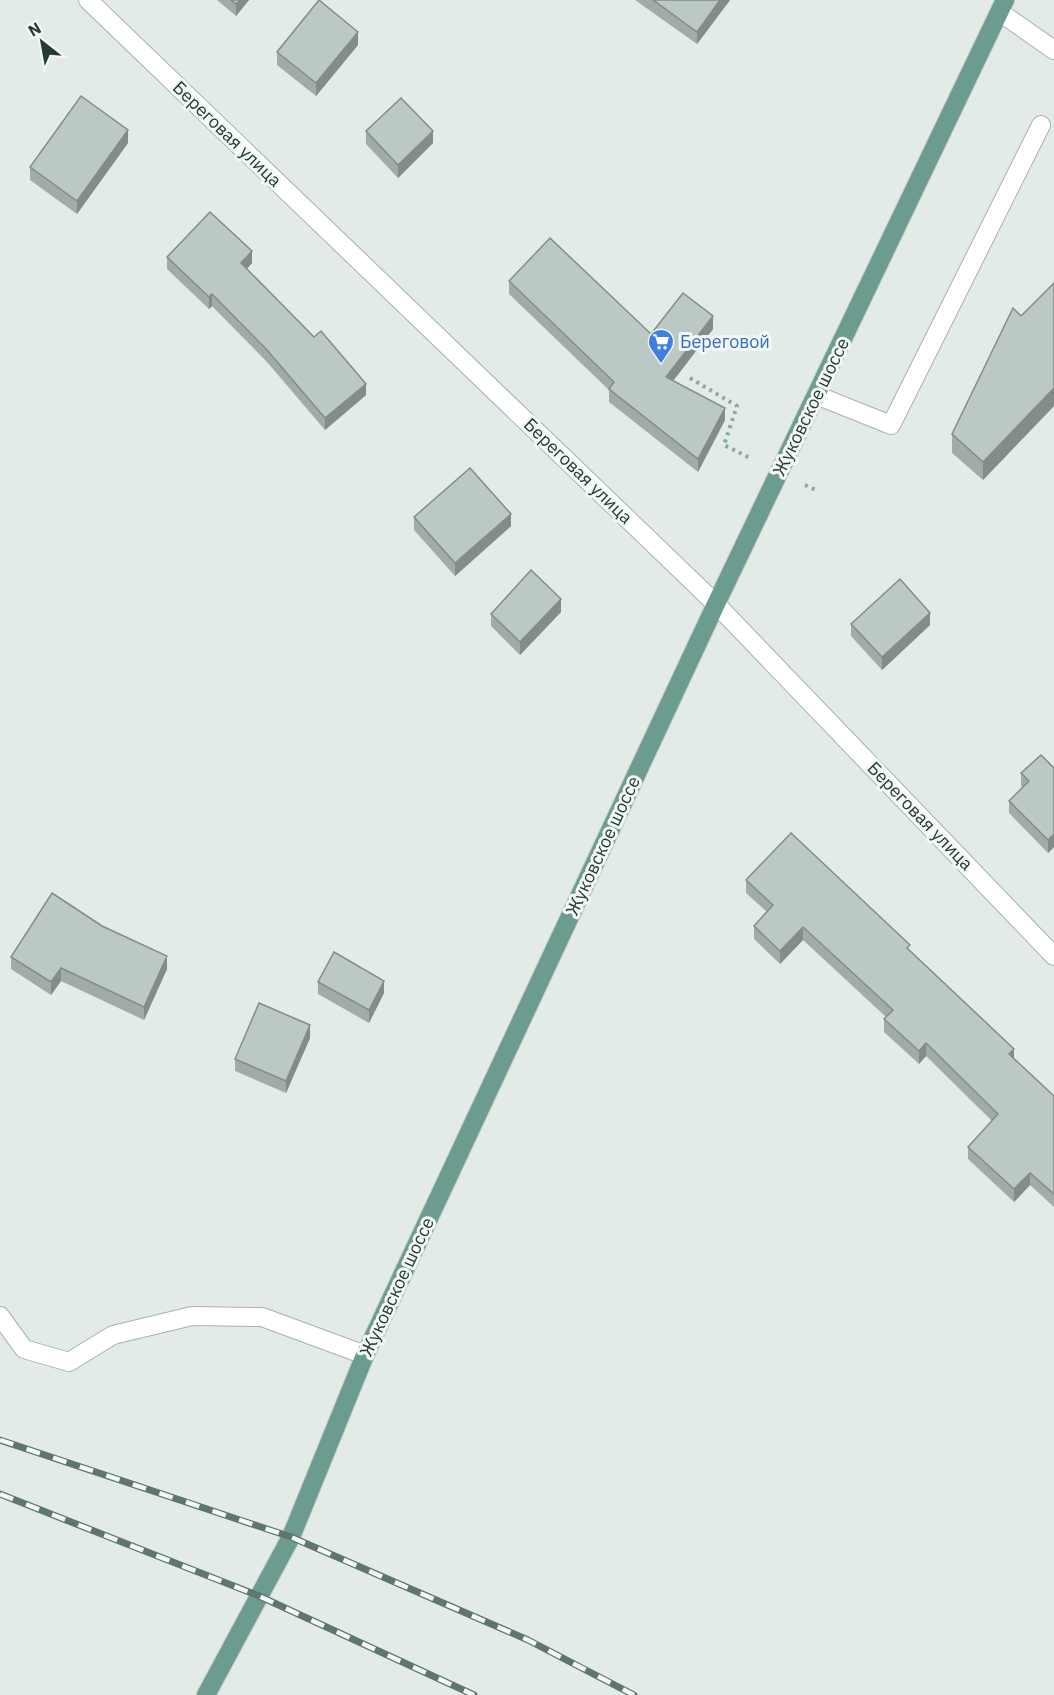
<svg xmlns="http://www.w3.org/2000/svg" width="1054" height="1695" viewBox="0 0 1054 1695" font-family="'IBM Plex Sans',sans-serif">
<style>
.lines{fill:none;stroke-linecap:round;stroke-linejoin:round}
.minor-casing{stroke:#a6b2ae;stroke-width:20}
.major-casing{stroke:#c2c8c6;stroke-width:20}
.path{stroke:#87ab9f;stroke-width:4;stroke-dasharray:3 4.5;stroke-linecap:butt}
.minor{stroke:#fff;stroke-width:18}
.major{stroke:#6c9c8f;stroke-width:18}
.rail-casing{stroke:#5f766f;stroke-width:7}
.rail{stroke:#f3f8f5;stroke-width:4.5;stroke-dasharray:14;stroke-linecap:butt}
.wall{fill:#a1aca8}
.shaded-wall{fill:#838c88}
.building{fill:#bbc8c3;stroke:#838c88;stroke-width:1.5}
.labels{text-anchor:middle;stroke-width:6;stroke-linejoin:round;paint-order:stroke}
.street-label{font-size:18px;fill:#243a34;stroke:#f3f8f5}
.shop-label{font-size:18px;fill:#366cbe;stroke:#f3f8f5;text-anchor:start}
</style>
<rect width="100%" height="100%" fill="#e3ebe7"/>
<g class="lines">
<defs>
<path id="minor" d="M 88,0 L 716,604 L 1054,956
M 1001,13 L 1054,50
M 816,395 L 891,425 L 1041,125
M 0,1316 L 24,1349 L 69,1362 L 113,1335 L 192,1316 L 262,1317 L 365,1355"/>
<path id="major" d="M 206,1695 L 291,1537 L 365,1355 L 716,604 L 1005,0"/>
</defs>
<use href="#minor" class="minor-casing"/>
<use href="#major" class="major-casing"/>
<path class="path" d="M 690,378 L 737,406 L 724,445 L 752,459
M 805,485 L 818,491"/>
<use href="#minor" class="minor"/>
<use href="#major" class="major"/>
<defs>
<path id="rail" d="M 0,1440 L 291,1537 L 528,1640 L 634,1695
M 0,1494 L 259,1596 L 474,1695"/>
</defs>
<use href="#rail" class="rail-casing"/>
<use href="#rail" class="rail"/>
</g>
<path class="wall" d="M 217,0 L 249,0 L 236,16 Z
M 635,0 L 730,0 L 697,44 Z
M 358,45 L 316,96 L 277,65 L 277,52 Z
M 366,131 L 433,143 L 398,178 L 366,144 Z
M 128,143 L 77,214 L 30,180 L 30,167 Z
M 167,257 L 252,263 L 247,269 L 366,395 L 325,430 L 267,362 L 212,306 L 209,309 L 167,269 Z
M 509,281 L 651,334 L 713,329 L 673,381 L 725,420 L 698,472 L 609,402 L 609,390 L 509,294 Z
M 1054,283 L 1054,406 L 983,480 L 952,453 L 952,434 L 1021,316 Z
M 414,517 L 511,526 L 455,576 L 414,530 Z
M 561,612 L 520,655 L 491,626 L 491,614 Z
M 851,624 L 930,625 L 882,670 L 851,636 Z
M 1054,768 L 1054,847 L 1048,853 L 1009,813 L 1009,801 L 1022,787 L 1021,786 L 1021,773 Z
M 746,880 L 910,951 L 1014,1059 L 1054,1096 L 1054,1207 L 1030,1185 L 1014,1202 L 968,1159 L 968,1147 L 992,1121 L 926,1056 L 919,1064 L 884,1032 L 884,1019 L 886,1017 L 803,940 L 780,964 L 754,939 L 754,926 L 767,912 L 746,893 Z
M 11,957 L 167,969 L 144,1020 L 61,981 L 51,995 L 11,969 Z
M 318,982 L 384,993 L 369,1023 L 318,994 Z
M 310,1038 L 286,1093 L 235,1071 L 235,1059 Z"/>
<path class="shaded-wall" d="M 240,0 L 249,0 L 236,16 L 236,4 Z
M 720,0 L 730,0 L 697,44 L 697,32 Z
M 358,32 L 358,45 L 316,96 L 316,83 Z
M 128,130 L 128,143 L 77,214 L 77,201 Z
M 433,131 L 433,143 L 398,178 L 398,165 Z
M 252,251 L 252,263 L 241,275 L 241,263 Z
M 212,294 L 212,306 L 209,309 L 209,297 Z
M 713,316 L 713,329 L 666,390 L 666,377 Z
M 366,384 L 366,395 L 325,430 L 325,418 Z
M 1054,388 L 1054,406 L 983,480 L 983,462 Z
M 725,408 L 725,420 L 698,472 L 698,459 Z
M 511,514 L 511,526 L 455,576 L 455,563 Z
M 561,599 L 561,612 L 520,655 L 520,642 Z
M 930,613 L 930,625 L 882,670 L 882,657 Z
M 1054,834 L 1054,847 L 1048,853 L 1048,840 Z
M 803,927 L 803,940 L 780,964 L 780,951 Z
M 167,956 L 167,969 L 144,1020 L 144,1007 Z
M 61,968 L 61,981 L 51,995 L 51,982 Z
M 384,981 L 384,993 L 369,1023 L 369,1010 Z
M 310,1025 L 310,1038 L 286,1093 L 286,1081 Z
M 926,1043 L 926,1056 L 919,1064 L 919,1051 Z
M 1014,1049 L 1014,1061 L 1009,1054 Z
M 1030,1173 L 1030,1185 L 1014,1202 L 1014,1189 Z"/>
<path class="building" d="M 231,0 L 240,0 L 236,4 Z
M 319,0 L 358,32 L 316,83 L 277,52 Z
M 653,0 L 720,0 L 697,32 Z
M 81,96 L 128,130 L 77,201 L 30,167 Z
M 401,98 L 433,131 L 398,165 L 366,131 Z
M 210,212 L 252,251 L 241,263 L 314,337 L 321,331 L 366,384 L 325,418 L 267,350 L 212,294 L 209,297 L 167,257 Z
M 550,238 L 651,334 L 683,293 L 713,316 L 666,377 L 725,408 L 698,459 L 609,389 L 614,382 L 509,281 Z
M 1054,283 L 1054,388 L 983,462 L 952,434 L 1013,308 L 1021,316 Z
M 470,468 L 511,514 L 455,563 L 414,517 Z
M 531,570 L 561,599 L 520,642 L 491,614 Z
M 900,579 L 930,613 L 882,657 L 851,624 Z
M 1041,755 L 1054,768 L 1054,834 L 1048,840 L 1009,801 L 1029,781 L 1021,773 Z
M 791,833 L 910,945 L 907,948 L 1014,1049 L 1009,1054 L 1054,1096 L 1054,1194 L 1030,1173 L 1014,1189 L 968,1147 L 998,1114 L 926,1043 L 919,1051 L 884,1019 L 893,1010 L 803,927 L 780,951 L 754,926 L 773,905 L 746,880 Z
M 52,893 L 102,926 L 167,956 L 144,1007 L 61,968 L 51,982 L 11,957 Z
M 334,952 L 384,981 L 369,1010 L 318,982 Z
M 259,1003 L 310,1025 L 286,1081 L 235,1059 Z"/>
<defs>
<symbol id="supermarket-pin" viewBox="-11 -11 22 30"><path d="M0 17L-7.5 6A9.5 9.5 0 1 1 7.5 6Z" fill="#3f7fe0" stroke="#f3f8f5"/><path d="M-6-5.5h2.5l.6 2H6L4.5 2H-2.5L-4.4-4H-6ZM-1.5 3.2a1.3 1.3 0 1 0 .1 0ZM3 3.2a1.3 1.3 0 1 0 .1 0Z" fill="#fff"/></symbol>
</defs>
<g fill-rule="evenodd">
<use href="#supermarket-pin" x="646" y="327" width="30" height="40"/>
</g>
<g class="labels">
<g class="street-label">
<text transform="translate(227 134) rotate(44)" y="6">Береговая улица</text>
<text transform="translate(811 407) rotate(-64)" y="6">Жуковское шоссе</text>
<text transform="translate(578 471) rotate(44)" y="6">Береговая улица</text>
<text transform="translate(920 816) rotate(46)" y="6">Береговая улица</text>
<text transform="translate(603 846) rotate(-65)" y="6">Жуковское шоссе</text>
<text transform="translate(397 1287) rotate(-65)" y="6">Жуковское шоссе</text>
</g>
<g class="shop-label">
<text x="680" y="348">Береговой</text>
</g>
</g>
<g transform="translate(42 42) rotate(329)" stroke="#f3f8f5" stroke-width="4.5" paint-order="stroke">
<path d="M0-4.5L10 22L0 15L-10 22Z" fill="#243a34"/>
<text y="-9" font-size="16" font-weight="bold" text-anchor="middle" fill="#243a34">N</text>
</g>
</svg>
